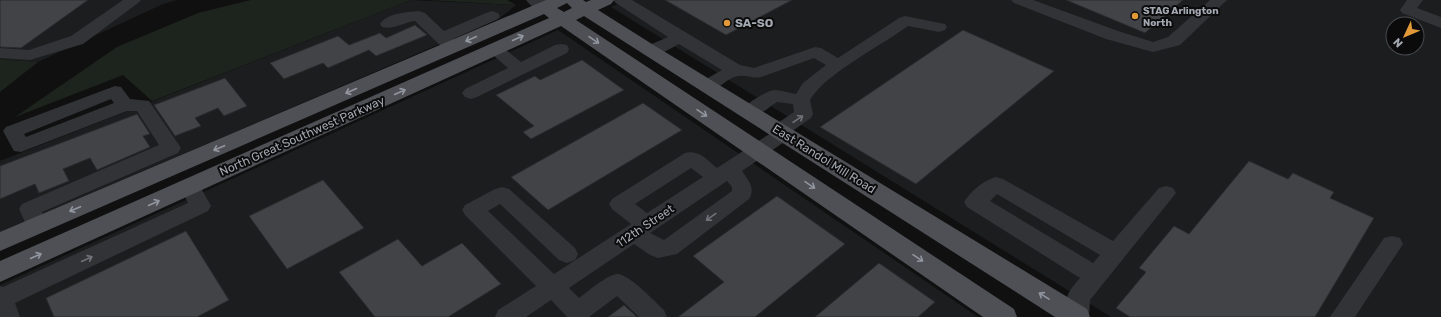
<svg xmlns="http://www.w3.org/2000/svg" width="1441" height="317" viewBox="0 0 1441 317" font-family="Rubik,sans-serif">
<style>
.built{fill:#1c1d1e;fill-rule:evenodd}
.green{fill:#1d241d}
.building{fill:#424347;stroke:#2a2b2d}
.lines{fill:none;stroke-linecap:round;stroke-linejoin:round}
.minor{fill:#323336;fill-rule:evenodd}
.major{fill:#4e5055;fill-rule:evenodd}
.oneway{stroke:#92969f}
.oneway2{stroke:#70737a}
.poi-dot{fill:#e29a38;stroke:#0b0b0c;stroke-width:1.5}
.labels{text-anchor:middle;stroke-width:4;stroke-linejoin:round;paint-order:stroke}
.far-poi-label{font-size:10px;font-weight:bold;fill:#a3a8b1;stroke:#0b0b0c;text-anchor:start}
.poi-label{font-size:12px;font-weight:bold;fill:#a3a8b1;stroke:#0b0b0c;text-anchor:start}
.street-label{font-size:12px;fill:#a3a8b1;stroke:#0b0b0c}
</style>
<rect width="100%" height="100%" fill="#101011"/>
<path class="built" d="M 0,0 L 177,0 L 163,4 L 38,62 L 0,59 Z
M 411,0 L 516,5 L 500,18 L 0,233 L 0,161 Z
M 627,0 L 1441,0 L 1441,317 L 1111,317 L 611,7 ZM 1393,24 L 1417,24 L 1417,48 L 1393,48 Z
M 558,30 L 978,317 L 0,317 L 0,285 Z"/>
<path class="green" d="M 251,0 L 411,0 L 152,101 L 123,75 L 15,117 L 117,47 L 198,13 Z
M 427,0 L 507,0 L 516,5 Z
M 0,59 L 38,62 L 0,92 Z"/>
<path class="building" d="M 0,0 L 88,0 L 21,48 L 0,47 Z
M 665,0 L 792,0 L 726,35 Z
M 1066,0 L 1183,0 L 1145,33 Z
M 415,25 L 427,35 L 376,56 L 369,50 L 328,68 L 323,63 L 284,79 L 270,63 L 338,36 L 349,45 L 380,33 L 386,38 Z
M 963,30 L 1054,71 L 916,184 L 820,127 Z
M 582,60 L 624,90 L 531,139 L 523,132 L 534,126 L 496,95 L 535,76 L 540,80 Z
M 225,78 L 247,106 L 224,116 L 218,108 L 195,118 L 201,126 L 175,136 L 154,105 Z
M 643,103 L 682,130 L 548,210 L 511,177 Z
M 137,114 L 150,134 L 143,136 L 150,147 L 97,170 L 90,158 L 63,169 L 69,181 L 39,193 L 35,184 L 0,199 L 0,166 Z
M 1249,161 L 1288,179 L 1293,173 L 1334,192 L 1330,198 L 1374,218 L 1315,317 L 1130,317 L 1116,308 L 1146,272 L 1139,268 L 1174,226 L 1189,234 Z
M 323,180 L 364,228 L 287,269 L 249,216 Z
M 777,196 L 845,244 L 755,317 L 678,317 L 724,282 L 693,256 Z
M 186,231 L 229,300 L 197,317 L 54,317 L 46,298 Z
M 398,239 L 422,266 L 462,243 L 501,284 L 448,317 L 375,317 L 339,272 Z
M 879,263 L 935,302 L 918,317 L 815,317 Z
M 624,305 L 637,317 L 608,317 Z"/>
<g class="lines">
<path class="minor" d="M 123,0 L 141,0 L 138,3 L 83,44 L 30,60 L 0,58 L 0,48 L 29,50 L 71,36 Z
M 526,0 L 545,0 L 553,7 L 551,10 C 541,13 532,8 526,0 Z
M 613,0 L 632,0 L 740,65 L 754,68 L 815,47 L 821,48 L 838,58 L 899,18 L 905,16 L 945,24 L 947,27 L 945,30 L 939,32 L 908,26 C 881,46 826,73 810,100 L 813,114 L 811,118 L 791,132 L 793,134 L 790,138 L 742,171 C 748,180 756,188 749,199 L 677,254 L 658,258 L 650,255 L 634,244 L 569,288 L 579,298 C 589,291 605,276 617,274 C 628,273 655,302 664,310 L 667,317 L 639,317 L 617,296 L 589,317 L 567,317 L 551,300 L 526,317 L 495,317 L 498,310 L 536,286 L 465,215 L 462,210 L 465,205 L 495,189 L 502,187 L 509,189 L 575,248 L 578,254 L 575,260 L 567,263 L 559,260 L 500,204 L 488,211 L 554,274 L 631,224 L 612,209 L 609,204 L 612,199 L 685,153 C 699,149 707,160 717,168 L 771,133 L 769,131 L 772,127 L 794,112 L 793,104 L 777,102 C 766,109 756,120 742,116 L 740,112 C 744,105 766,91 774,90 C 781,90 789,93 796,94 L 803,83 L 826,65 L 814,58 L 761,77 C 753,79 747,75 739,76 C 725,77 719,94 701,90 L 698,86 L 701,82 L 722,70 L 679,44 C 669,49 657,58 645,55 L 643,51 L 645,47 L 668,37 L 616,3 ZM 691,168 L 703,177 L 647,213 L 635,204 ZM 727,181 L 732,187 L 732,191 L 664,240 L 650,233 Z
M 1011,0 L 1033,0 L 1118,31 L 1153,42 L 1168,37 L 1210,0 L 1227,0 L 1180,45 L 1153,52 L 1106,39 L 1014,3 Z
M 1407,0 L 1423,0 L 1417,8 L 1441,17 L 1441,28 L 1402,13 L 1400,10 Z
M 419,11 L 425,13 L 444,31 L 486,13 L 492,11 L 498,13 L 500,16 L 498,19 L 453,39 L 460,47 L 458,51 L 452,52 L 446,51 L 415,21 C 404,22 394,30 382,27 L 380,24 C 387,13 407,12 419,11 Z
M 494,44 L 500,45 L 521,62 L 555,45 L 561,44 L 567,45 L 569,49 L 567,53 L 477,97 L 471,99 L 465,97 L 462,93 L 465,89 L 508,68 L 486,49 L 488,45 Z
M 115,86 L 121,87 L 130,99 L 149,101 L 181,148 L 178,153 L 42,212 L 48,225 L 45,231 L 37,233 L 29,231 L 19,209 L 22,204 L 159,145 L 137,111 L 127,111 L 21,152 L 14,151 L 3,131 L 6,127 ZM 111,99 L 114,103 L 26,137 L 24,134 Z
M 996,177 L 1003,179 L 1113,241 L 1159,188 L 1166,186 L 1173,188 L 1176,193 L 1090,300 L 1089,317 L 1065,317 C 1066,296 1066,294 1080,278 L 967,207 L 964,202 C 971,191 984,180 996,177 ZM 997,194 L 1100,255 L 1093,263 L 990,201 Z
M 190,179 L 197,181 L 211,206 L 208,211 L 15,303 L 20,317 L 0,317 L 0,286 L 3,287 L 188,203 L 180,186 L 183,181 Z
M 1392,236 L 1400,238 L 1403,244 L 1355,317 L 1330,317 L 1384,238 Z"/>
<path class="major" d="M 546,0 L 583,0 L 586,2 L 591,0 L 614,0 L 611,4 L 598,10 L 652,44 L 1087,309 L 1090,317 L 1055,317 L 584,16 L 576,20 L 1014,309 L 1017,317 L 983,317 L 561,26 L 0,282 L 0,261 L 549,18 L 544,14 L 0,251 L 0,232 ZM 567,3 L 572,8 L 564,12 L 557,8 Z"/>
</g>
<defs><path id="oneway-shaft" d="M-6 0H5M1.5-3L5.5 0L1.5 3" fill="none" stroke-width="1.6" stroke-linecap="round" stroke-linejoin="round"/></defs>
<g class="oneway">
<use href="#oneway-shaft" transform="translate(518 38) rotate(-24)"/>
<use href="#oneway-shaft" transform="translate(471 39) rotate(156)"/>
<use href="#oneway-shaft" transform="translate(594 40) rotate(34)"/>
<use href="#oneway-shaft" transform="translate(351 91) rotate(156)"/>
<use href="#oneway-shaft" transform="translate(400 92) rotate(-24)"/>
<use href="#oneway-shaft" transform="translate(702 113) rotate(34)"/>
<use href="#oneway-shaft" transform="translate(219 148) rotate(157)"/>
<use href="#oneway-shaft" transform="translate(810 185) rotate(34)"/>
<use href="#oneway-shaft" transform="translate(154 203) rotate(-24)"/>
<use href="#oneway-shaft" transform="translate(75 209) rotate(157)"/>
<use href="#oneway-shaft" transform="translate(36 256) rotate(-24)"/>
<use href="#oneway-shaft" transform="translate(918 258) rotate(34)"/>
<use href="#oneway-shaft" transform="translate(1044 296) rotate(-148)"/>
</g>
<g class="oneway2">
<use href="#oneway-shaft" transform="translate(798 119) rotate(-34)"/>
<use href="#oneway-shaft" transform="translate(711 217) rotate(144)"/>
<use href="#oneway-shaft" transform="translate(87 259) rotate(-25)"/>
</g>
<g class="poi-dot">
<circle cx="1135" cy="16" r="4"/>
<circle cx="727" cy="23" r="4"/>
</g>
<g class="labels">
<g class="far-poi-label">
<text x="1143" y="14">STAG Arlington<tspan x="1143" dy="12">North</tspan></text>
</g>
<g class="poi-label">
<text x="735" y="27">SA-SO</text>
</g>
<g class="street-label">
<text transform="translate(302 136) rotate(-24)" y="4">North Great Southwest Parkway</text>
<text transform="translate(824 159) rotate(32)" y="4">East Randol Mill Road</text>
<text transform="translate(645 226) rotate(-34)" y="4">112th Street</text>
</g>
</g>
<g transform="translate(1405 36) rotate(226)"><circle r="19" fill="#0b0b0c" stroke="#484a4e"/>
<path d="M0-3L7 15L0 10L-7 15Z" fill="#e29a38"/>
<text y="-6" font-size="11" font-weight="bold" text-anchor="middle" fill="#a3a8b1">N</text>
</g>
</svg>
